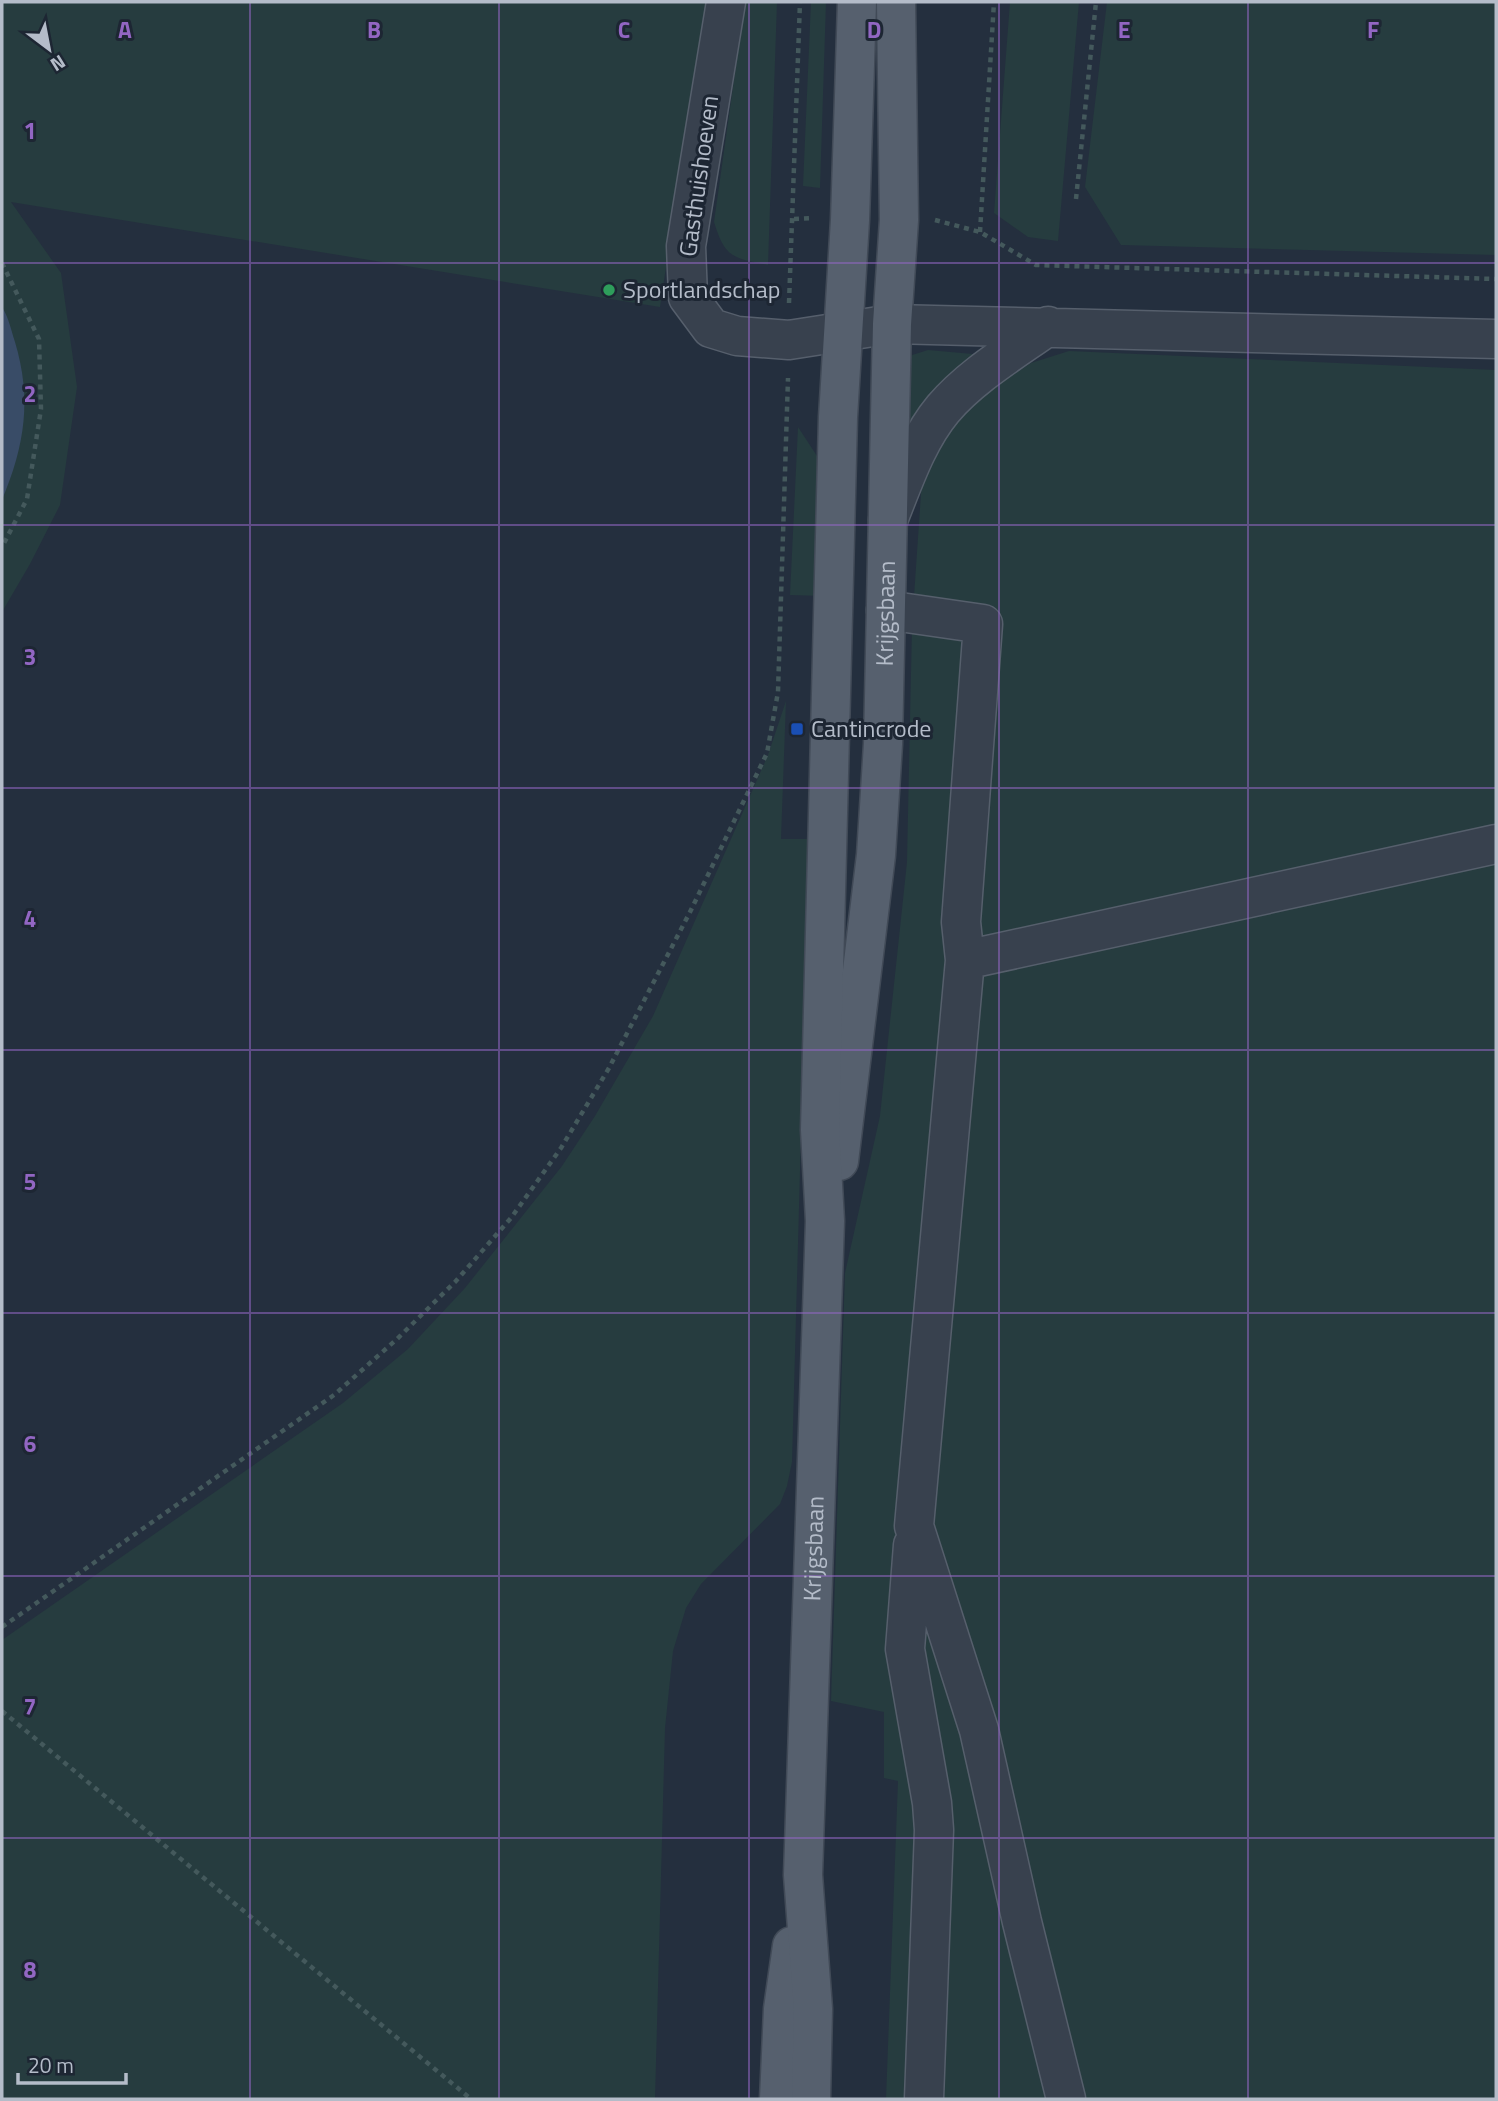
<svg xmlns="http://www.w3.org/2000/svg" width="1498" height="2101" viewBox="0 0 1498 2101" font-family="'Titillium Web',sans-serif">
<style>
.green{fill:#263c3f}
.water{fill:#394c67}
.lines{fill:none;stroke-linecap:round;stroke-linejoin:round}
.minor-casing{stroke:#565f6c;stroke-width:41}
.major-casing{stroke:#414a57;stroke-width:41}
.path{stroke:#44595c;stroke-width:4.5;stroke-dasharray:5 5;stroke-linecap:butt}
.minor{stroke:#38414e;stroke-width:38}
.major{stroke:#56606e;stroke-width:38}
.grid{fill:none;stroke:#9266c3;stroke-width:2;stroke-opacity:0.55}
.leisure-dot{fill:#2e9e5b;stroke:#1d2633;stroke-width:2.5}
.transit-dot{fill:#1a4fb4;stroke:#1d2633;stroke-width:2.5}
.labels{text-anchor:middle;stroke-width:6;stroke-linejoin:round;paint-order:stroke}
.street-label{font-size:24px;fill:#b4bcc9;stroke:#1d2633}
.poi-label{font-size:24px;fill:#b4bcc9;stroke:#1d2633;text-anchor:start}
.grid-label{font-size:23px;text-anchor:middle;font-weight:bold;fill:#9266c3;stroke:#1d2633;stroke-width:6;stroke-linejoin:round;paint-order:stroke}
</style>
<rect width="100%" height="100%" fill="#242f3e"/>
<path class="green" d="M 2,2 L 706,2 L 660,307 L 11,202 L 61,273 L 77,387 L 60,505 L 30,564 L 2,612 Z
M 745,2 L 777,2 L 768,265 C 733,258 725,258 714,222 Z
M 811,2 L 826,2 L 820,188 L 803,186 Z
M 1010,2 L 1079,2 L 1058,241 L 1028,237 L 994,213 Z
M 1107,2 L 1496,2 L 1496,255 L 1121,245 L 1085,187 Z
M 928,350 L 984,355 L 907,446 L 909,356 Z
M 1069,351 L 1496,370 L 1496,2099 L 886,2099 L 898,1781 L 884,1778 L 884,1712 L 831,1701 L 845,1273 L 880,1116 L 907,862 L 912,626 L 922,479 L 964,407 L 1031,363 Z
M 798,427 L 817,456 L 827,494 L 824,596 L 790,595 Z
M 786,701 L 781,839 L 817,839 L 802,1098 L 792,1462 L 787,1486 L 780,1504 L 701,1584 L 686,1608 L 673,1651 L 665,1728 L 655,2099 L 2,2099 L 2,1640 L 343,1403 L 408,1349 L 465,1288 L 562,1166 L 595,1116 L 653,1016 L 768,755 Z"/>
<path class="water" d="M 2,307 C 9,318 11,330 15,342 C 32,399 25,445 2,500 Z"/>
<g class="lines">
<defs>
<path id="minor" d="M 726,2 L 686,246 L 688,297 L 711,328 L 737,336 L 789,340 L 892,324 L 1496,339
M 888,520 C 903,483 917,440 943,409 C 971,376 1013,351 1048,326
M 886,610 L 983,624 L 961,922 L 965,960 L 914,1526 L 979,1730 L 1022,1922 L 1066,2099
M 965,960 L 1496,844
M 913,1545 L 905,1649 L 932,1803 L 934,1830 L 924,2099"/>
<g id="major">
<path id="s1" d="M 839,1161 L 876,855 L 883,744 L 892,324 L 899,220 L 896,2"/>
<path d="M 779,2099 L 783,2009 L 792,1946"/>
<path id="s2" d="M 811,2099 L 813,2009 L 803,1875 L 825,1221 L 820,1130 L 838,417 L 850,220 L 857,2"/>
</g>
</defs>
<use href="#minor" class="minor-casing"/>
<use href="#major" class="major-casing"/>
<path class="path" d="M 1076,199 L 1096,2
M 794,219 L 814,218
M 935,220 L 980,232 L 1036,265 L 1496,279
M 980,232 L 994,2
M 2,263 L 39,339 L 41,409 L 27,499 L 2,547
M 789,303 L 800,2
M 2,1627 L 334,1395 L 397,1339 L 455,1282 L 511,1218 L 561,1148 L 609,1068 L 690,912 L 767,753 L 778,692 L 788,378
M 2,1711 L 471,2099"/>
<use href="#minor" class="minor"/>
<use href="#major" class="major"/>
</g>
<path class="grid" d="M 250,2 L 250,2099M 499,2 L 499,2099M 749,2 L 749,2099M 999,2 L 999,2099M 1248,2 L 1248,2099M 2,263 L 1496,263M 2,525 L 1496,525M 2,788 L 1496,788M 2,1050 L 1496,1050M 2,1313 L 1496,1313M 2,1576 L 1496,1576M 2,1838 L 1496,1838"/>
<circle class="leisure-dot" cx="609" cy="290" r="7"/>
<rect class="transit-dot" x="790" y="722" width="14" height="14" rx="3.5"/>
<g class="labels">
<g class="street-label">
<text transform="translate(699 176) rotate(-82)" y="8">Gasthuishoeven</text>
<text dy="8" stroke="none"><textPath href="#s1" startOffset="550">Krijgsbaan</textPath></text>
<text dy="8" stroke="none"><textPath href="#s2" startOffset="551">Krijgsbaan</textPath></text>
</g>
<g class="poi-label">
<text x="623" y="298">Sportlandschap</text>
<text x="811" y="737">Cantincrode</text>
</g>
</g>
<g class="grid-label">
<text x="125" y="38">A</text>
<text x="374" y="38">B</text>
<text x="624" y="38">C</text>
<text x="874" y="38">D</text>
<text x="1124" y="38">E</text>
<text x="1373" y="38">F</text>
<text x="30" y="139">1</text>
<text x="30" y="402">2</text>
<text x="30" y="665">3</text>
<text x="30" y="927">4</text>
<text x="30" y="1190">5</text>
<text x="30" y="1452">6</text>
<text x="30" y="1715">7</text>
<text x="30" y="1978">8</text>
</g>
<rect width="1498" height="2101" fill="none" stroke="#b4bcc9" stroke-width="7"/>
<g transform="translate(49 49) rotate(148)" stroke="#1d2633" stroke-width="5" paint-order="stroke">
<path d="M0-5L12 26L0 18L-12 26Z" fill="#b4bcc9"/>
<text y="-10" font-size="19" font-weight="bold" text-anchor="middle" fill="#b4bcc9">N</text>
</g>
<path d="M18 2073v10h108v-10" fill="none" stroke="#b4bcc9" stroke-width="3.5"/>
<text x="28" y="2073" font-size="21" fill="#b4bcc9" stroke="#1d2633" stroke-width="5" paint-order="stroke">20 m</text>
</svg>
